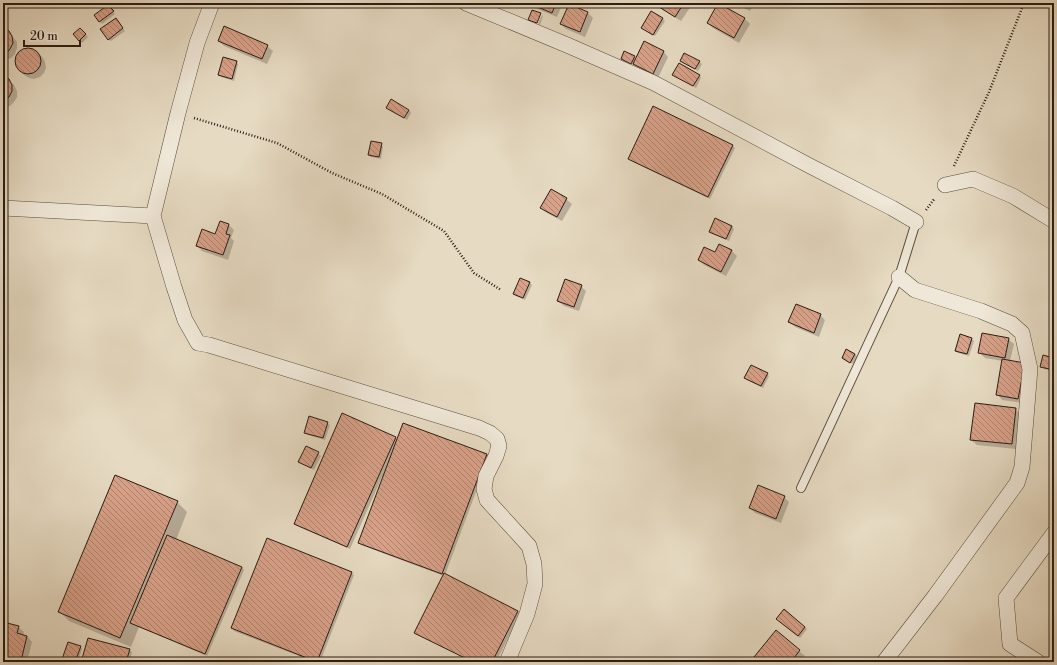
<svg xmlns="http://www.w3.org/2000/svg" width="1057" height="665" viewBox="0 0 1057 665" font-family="'Libre Bodoni',serif">
<style>
.shadow{fill:#0003}
.building{fill:url(#building-back-hatch);stroke:#2a1c12}
.lines{fill:none;stroke-linecap:round;stroke-linejoin:round}
.service-casing{stroke:#594c3e;stroke-width:10}
.minor-casing{stroke:#594c3e;stroke-width:16}
.path{stroke:#2a1c12;stroke-width:2.5;stroke-dasharray:1 2;stroke-linecap:butt}
.service{stroke:#efe7d7;stroke-width:8}
.minor{stroke:#efe7d7;stroke-width:15}
</style>
<defs>
<pattern id="building-back-hatch" width="6" height="6" patternUnits="userSpaceOnUse"><rect width="6" height="6" fill="#d8a189"/><path d="M-1 5l2 2M0 0l6 6M5-1l2 2" fill="none" stroke="#af826f"/></pattern>
</defs>
<rect width="100%" height="100%" fill="#e6dac2"/>
<filter id="stains"><feTurbulence type="fractalNoise" baseFrequency=".005" numOctaves="4"/><feColorMatrix values="0 0 0 0 .2 0 0 0 0 .09 0 0 0 0 .02 0 0 0 .5 -.17"/></filter>
<radialGradient id="worn" r=".72"><stop offset=".6" stop-color="#630" stop-opacity="0"/><stop offset="1" stop-color="#630" stop-opacity=".3"/></radialGradient>
<path class="shadow" d="M 522,3 L 563,3 L 557,17 Z
M 659,3 L 693,3 L 681,21 L 663,10 L 658,5 Z
M 733,3 L 755,3 L 750,11 Z
M 719,4 L 745,19 L 750,24 L 739,43 L 713,28 L 708,23 Z
M 569,6 L 588,13 L 593,18 L 585,37 L 566,29 L 561,24 Z
M 110,8 L 115,14 L 102,24 L 95,16 Z
M 542,15 L 543,16 L 540,25 L 538,24 Z
M 662,18 L 665,21 L 655,36 L 645,30 Z
M 118,21 L 125,31 L 111,41 L 108,39 Z
M 3,28 L 13,37 L 17,42 L 17,48 L 15,54 L 11,58 L 5,60 L 3,60 Z
M 80,29 L 88,37 L 82,43 L 74,34 Z
M 219,41 L 267,46 L 273,51 L 267,64 L 224,46 Z
M 27,48 L 32,49 L 37,52 L 43,58 L 45,62 L 46,68 L 44,73 L 40,77 L 34,79 L 29,78 L 24,75 L 19,69 L 16,64 L 15,59 L 17,53 L 21,50 Z
M 663,51 L 668,57 L 658,78 L 639,69 L 634,64 L 634,65 L 624,61 L 622,58 L 634,57 L 636,59 Z
M 681,61 L 699,62 L 702,64 L 698,71 L 683,63 Z
M 236,62 L 238,64 L 234,81 L 221,77 L 219,75 Z
M 674,75 L 699,75 L 701,78 L 696,88 L 676,77 Z
M 3,76 L 14,85 L 17,91 L 17,97 L 14,102 L 10,106 L 4,107 Z
M 387,108 L 409,110 L 411,113 L 407,120 L 389,110 Z
M 381,144 L 383,147 L 381,159 L 371,157 L 369,155 Z
M 733,146 L 735,148 L 710,199 L 631,161 L 629,159 Z
M 551,191 L 566,199 L 572,204 L 562,221 L 547,213 L 541,208 Z
M 716,220 L 732,226 L 734,229 L 729,241 L 713,234 L 711,231 Z
M 220,222 L 229,225 L 234,230 L 231,238 L 234,241 L 228,260 L 202,251 L 197,246 L 216,235 Z
M 720,245 L 732,251 L 737,256 L 726,276 L 704,265 L 699,260 L 715,254 Z
M 521,279 L 530,283 L 532,285 L 525,300 L 516,296 L 514,293 Z
M 581,286 L 586,291 L 579,311 L 564,306 L 558,301 Z
M 820,315 L 825,320 L 819,337 L 795,327 L 789,322 Z
M 972,339 L 974,341 L 969,356 L 958,353 L 956,351 Z
M 1008,339 L 1014,344 L 1010,361 L 1024,364 L 1023,403 L 1002,400 L 997,394 L 1003,361 L 985,358 L 980,353 Z
M 855,354 L 857,357 L 853,364 L 845,360 L 843,358 Z
M 1054,359 L 1054,371 L 1044,369 L 1041,366 Z
M 767,374 L 769,376 L 763,388 L 747,380 L 745,378 Z
M 1015,409 L 1020,414 L 1016,449 L 977,445 L 971,440 Z
M 327,423 L 330,425 L 325,440 L 308,435 L 305,433 Z
M 396,438 L 397,439 L 487,454 L 489,457 L 445,575 L 518,611 L 520,614 L 496,662 L 463,662 L 465,658 L 418,635 L 415,633 L 444,576 L 361,545 L 359,543 L 383,478 L 382,477 L 350,549 L 297,526 L 295,523 Z
M 306,447 L 318,453 L 321,456 L 314,470 L 302,464 L 300,462 Z
M 784,497 L 789,502 L 781,523 L 755,513 L 750,508 Z
M 177,502 L 187,512 L 176,540 L 242,567 L 244,570 L 207,656 L 139,627 L 131,647 L 69,621 L 59,611 Z
M 352,573 L 354,575 L 320,662 L 315,662 L 234,631 L 232,628 Z
M 779,621 L 805,627 L 807,629 L 800,638 Z
M 3,623 L 18,627 L 24,632 L 23,635 L 27,636 L 32,642 L 27,662 L 3,662 Z
M 776,632 L 805,656 L 800,662 L 760,662 L 755,657 Z
M 80,647 L 82,649 L 78,662 L 62,662 Z
M 129,650 L 132,652 L 129,662 L 82,662 Z"/>
<path class="building" d="M 528,3 L 556,3 L 552,13 Z
M 658,3 L 684,3 L 675,17 L 656,5 Z
M 718,3 L 745,18 L 734,38 L 707,23 Z
M 737,3 L 747,3 L 745,7 Z
M 569,4 L 588,12 L 580,32 L 560,24 Z
M 108,5 L 114,11 L 99,22 L 94,15 Z
M 532,10 L 541,13 L 537,23 L 528,20 Z
M 651,11 L 663,18 L 653,35 L 641,28 Z
M 116,18 L 123,28 L 108,40 L 100,29 Z
M 224,26 L 268,45 L 262,59 L 218,41 Z
M 3,27 L 9,31 L 12,36 L 13,43 L 10,49 L 6,54 L 3,54 Z
M 80,28 L 86,34 L 79,41 L 73,34 Z
M 644,41 L 664,51 L 653,74 L 633,64 Z
M15 61a13 13 0 1 1 26 0a13 13 0 1 1-26 0Z
M 624,51 L 635,56 L 631,64 L 621,59 Z
M 684,53 L 700,61 L 695,69 L 680,61 Z
M 223,57 L 237,61 L 232,79 L 218,75 Z
M 679,63 L 700,75 L 693,86 L 672,75 Z
M 3,75 L 9,79 L 12,85 L 12,91 L 9,97 L 3,101 Z
M 391,99 L 409,110 L 404,118 L 386,108 Z
M 653,106 L 733,145 L 708,197 L 628,159 Z
M 371,141 L 382,143 L 379,157 L 368,155 Z
M 551,189 L 567,198 L 557,217 L 540,208 Z
M 715,218 L 732,226 L 726,239 L 709,232 Z
M 220,221 L 229,224 L 226,234 L 230,235 L 223,255 L 196,246 L 202,229 L 215,234 Z
M 719,244 L 732,250 L 721,272 L 698,260 L 704,247 L 715,252 Z
M 520,278 L 530,282 L 523,298 L 513,294 Z
M 565,279 L 582,285 L 574,307 L 557,301 Z
M 796,304 L 821,314 L 814,333 L 788,322 Z
M 982,333 L 1009,338 L 1005,358 L 978,353 Z
M 960,334 L 972,338 L 967,354 L 955,351 Z
M 846,349 L 855,354 L 850,363 L 842,358 Z
M 1043,355 L 1054,358 L 1054,370 L 1040,367 Z
M 1002,359 L 1025,363 L 1018,399 L 996,395 Z
M 751,365 L 768,373 L 761,386 L 744,378 Z
M 975,403 L 1016,408 L 1012,444 L 970,440 Z
M 342,413 L 396,437 L 347,547 L 294,524 Z
M 309,416 L 328,422 L 323,438 L 304,433 Z
M 403,423 L 487,454 L 442,574 L 358,543 Z
M 306,446 L 319,452 L 311,468 L 298,462 Z
M 115,475 L 178,501 L 120,638 L 58,612 Z
M 758,485 L 785,496 L 776,519 L 749,508 Z
M 167,535 L 242,567 L 205,654 L 130,623 Z
M 267,538 L 352,572 L 317,662 L 231,628 Z
M 444,573 L 518,611 L 492,662 L 473,662 L 414,633 Z
M 784,609 L 805,627 L 798,636 L 776,619 Z
M 3,622 L 19,626 L 17,633 L 27,636 L 21,661 L 10,658 L 9,662 L 3,661 Z
M 776,630 L 800,650 L 791,662 L 760,662 L 754,657 Z
M 88,638 L 130,649 L 126,662 L 81,662 Z
M 68,642 L 81,646 L 75,662 L 61,662 Z
M 368,658 L 380,662 L 367,662 Z"/>
<g class="lines">
<defs>
<path id="service" d="M 801,488 L 899,277 L 916,222"/>
<path id="minor" d="M 212,3 L 197,43 L 178,113 L 153,216 L 174,287 L 185,320 L 198,343 L 209,345 L 479,428 L 490,433 L 497,439 L 499,446 L 496,456 L 486,476 L 484,489 L 487,500 L 529,546 L 534,564 L 535,584 L 527,614 L 507,662
M 466,3 L 567,45 L 654,83 L 810,166 L 892,208 L 916,222
M 945,185 L 973,179 L 1013,196 L 1054,221
M 3,208 L 153,216
M 884,662 L 935,596 L 1017,483 L 1022,467 L 1030,369 L 1022,333 L 1012,324 L 981,311 L 915,290 L 899,277
M 1038,662 L 1010,644 L 1006,598 L 1054,533"/>
</defs>
<use href="#service" class="service-casing"/>
<use href="#minor" class="minor-casing"/>
<path class="path" d="M 194,118 L 277,143 L 332,173 L 382,194 L 444,231 L 474,273 L 501,290
M 954,166 L 989,92 L 1024,3
M 926,210 L 935,198"/>
<use href="#service" class="service"/>
<use href="#minor" class="minor"/>
</g>
<rect width="1057" height="665" fill="none" stroke="#e6dac2" stroke-width="16"/>
<rect x="4" y="4" width="1049" height="657" fill="none" stroke="#2a1c12" stroke-width="2"/>
<rect x="8" y="8" width="1041" height="649" fill="none" stroke="#2a1c12"/>
<path d="M24 40v6h56v-6" fill="none" stroke="#2a1c12" stroke-width="2"/>
<text x="30" y="40" font-size="12" fill="#2a1c12" stroke="#efe7d7" stroke-width="3" paint-order="stroke">20 m</text>
<rect width="100%" height="100%" filter="url(#stains)"/>
<rect width="100%" height="100%" fill="url(#worn)"/>
</svg>
